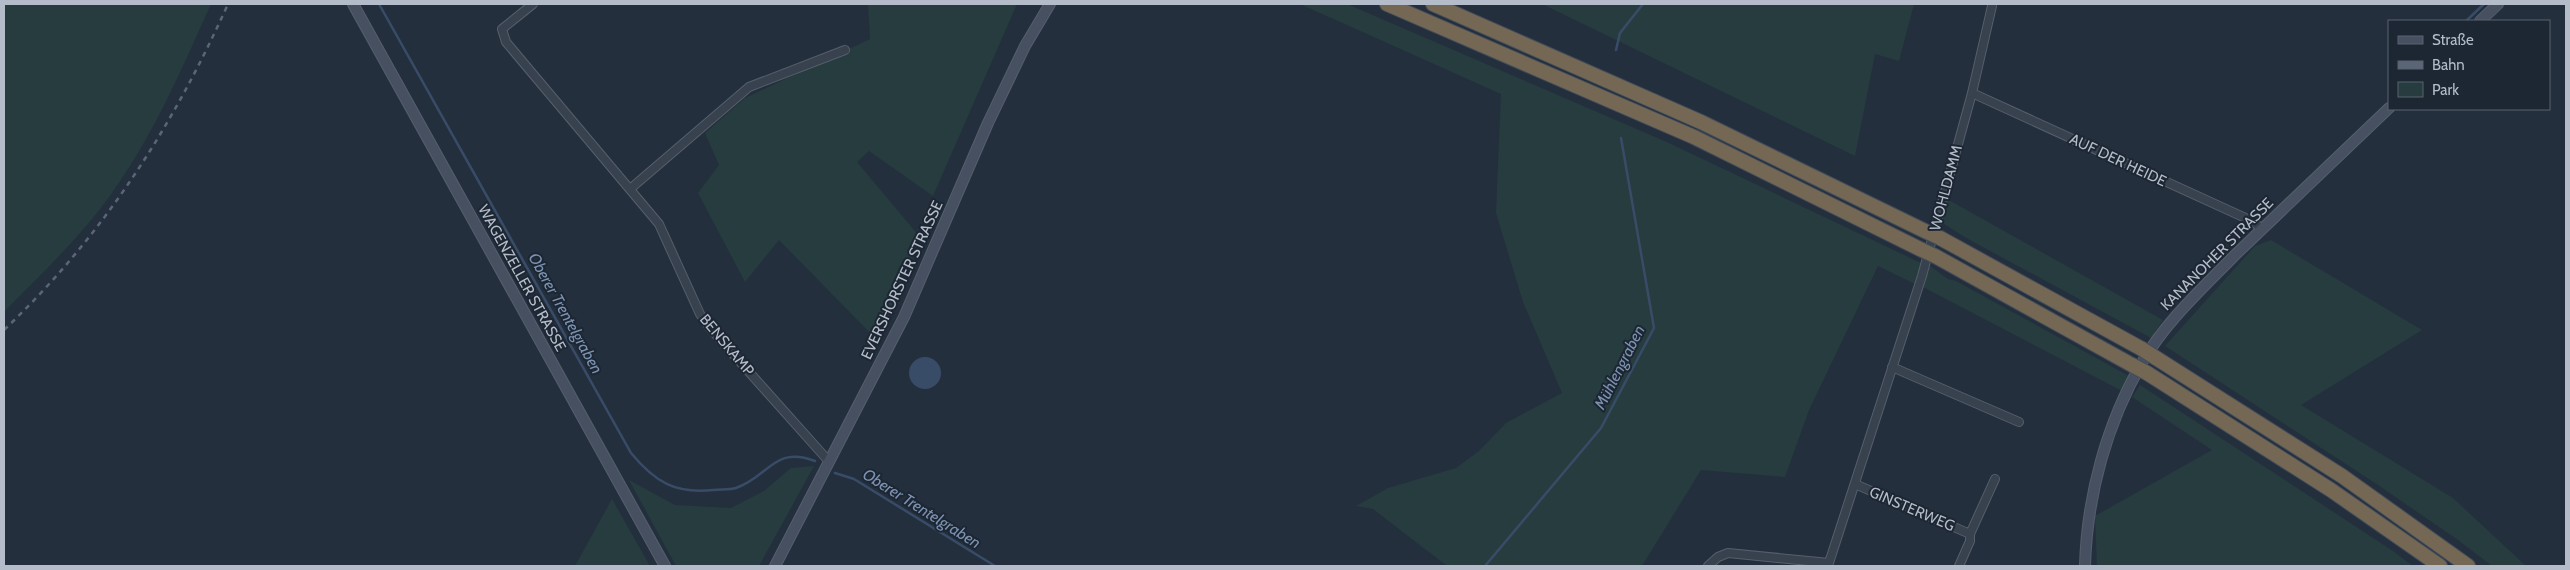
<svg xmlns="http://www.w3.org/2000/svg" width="2570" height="570" viewBox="0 0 2570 570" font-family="Cabin,sans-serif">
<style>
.green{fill:#263c3f}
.water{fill:#394c67}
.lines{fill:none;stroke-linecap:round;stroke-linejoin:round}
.stream{stroke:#394c67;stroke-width:2.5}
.street-casing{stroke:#565f6c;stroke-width:10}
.secondary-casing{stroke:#565f6c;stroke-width:12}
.highway-casing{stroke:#434c59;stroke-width:16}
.street{stroke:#38414e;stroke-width:8}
.secondary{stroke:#465061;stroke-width:10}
.highway{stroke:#746855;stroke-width:14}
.rail{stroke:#5a6575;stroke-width:2.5;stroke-dasharray:5 5;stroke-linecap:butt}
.highway-bridge-casing{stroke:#434c59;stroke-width:16;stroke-linecap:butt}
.highway-bridge{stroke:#746855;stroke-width:14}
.labels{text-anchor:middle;stroke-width:4;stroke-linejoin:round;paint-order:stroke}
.street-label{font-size:15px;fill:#b4bcc9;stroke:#1d2633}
.water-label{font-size:16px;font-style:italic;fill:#7c92b1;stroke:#1d2633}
</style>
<rect width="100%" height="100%" fill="#242f3e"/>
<path class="green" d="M 4,4 L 211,4 C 183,66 156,130 116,187 C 85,233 43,272 4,312 Z
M 868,4 L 1017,4 L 933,196 L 869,151 L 857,162 L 920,237 L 879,342 L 779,240 L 745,282 L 698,193 L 719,165 L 705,133 L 745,98 L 870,39 Z
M 1300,4 L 1347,4 L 1669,143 L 1921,263 L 1915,284 L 1878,266 L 1809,410 L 1785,477 L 1701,470 L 1642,566 L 1447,566 L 1373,509 L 1356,506 L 1388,488 L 1456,468 L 1479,451 L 1506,423 L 1562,393 L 1523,302 L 1496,213 L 1501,94 Z
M 1542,4 L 1914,4 L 1899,61 L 1875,54 L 1855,156 Z
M 1947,199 L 2163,320 L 2151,338 L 1968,239 L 1941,222 Z
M 2271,240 L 2422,330 L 2301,405 L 2453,498 L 2526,566 L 2492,566 L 2458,540 L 2378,485 L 2165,346 L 2255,246 Z
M 1930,266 L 1948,279 L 1956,281 L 2129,376 L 2122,391 L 1923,287 Z
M 2140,385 L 2393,551 L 2413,566 L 2097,566 L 2095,516 L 2212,450 L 2132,397 Z
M 814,466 L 759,566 L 676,566 L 629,480 L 675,505 L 731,508 L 764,491 L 791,468 Z
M 612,499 L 650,566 L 575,566 Z"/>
<path class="water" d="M909 373a16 16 0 1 1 32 0a16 16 0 1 1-32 0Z"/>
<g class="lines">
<path class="stream" d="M 379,4 L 631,453 C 655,482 675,494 713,490 C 721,489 730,490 736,488 C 769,477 774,445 815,461
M 2466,21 L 2484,4
M 1616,50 L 1620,33 L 1643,4
M 835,473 L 854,479 L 995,566
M 1485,566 L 1601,428 L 1654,328 L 1621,138"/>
<defs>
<path id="street" d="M 533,4 L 502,29 L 506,42 L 659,224 L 700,314 L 709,327 L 825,457 L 830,460
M 1972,93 L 2252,221 L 2262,229
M 630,189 L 749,87 L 845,50
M 1892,367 L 2019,422
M 1855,484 L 1970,534
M 1708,566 L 1718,557 L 1728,553 L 1829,563
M 1828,566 L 1922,276 L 1972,93 L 1992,6
M 1959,566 L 1970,541 L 1970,534 L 1995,479"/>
<path id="secondary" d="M 353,4 L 665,566
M 2480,21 L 2498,4
M 775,566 L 904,317 L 988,123 L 1025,46 L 1050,4
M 2085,566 C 2087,495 2107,422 2143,361 C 2167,320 2203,288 2235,255 C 2286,206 2337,157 2389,108"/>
<path id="highway" d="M 1387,4 L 1694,137 L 1922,250
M 1433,4 L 1701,122 L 1927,232
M 1940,238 L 2142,349
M 1935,256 L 2132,365
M 2156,358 L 2342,476 L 2468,566
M 2147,373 L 2331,490 L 2440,566"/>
</defs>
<use href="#street" class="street-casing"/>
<use href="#secondary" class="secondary-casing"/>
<use href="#highway" class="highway-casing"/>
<use href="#street" class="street"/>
<use href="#secondary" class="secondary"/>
<use href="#highway" class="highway"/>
<path class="rail" d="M 4,330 C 103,236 172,128 228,4"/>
<defs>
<path id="highway-bridge" d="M 1927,232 L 1940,238
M 1922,250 L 1935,256
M 2142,349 L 2156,358
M 2132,365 L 2147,373"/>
</defs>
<use href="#highway-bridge" class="highway-bridge-casing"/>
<use href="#highway-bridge" class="highway-bridge"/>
</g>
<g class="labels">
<g class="street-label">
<text transform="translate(2118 160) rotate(25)" y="5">AUF DER HEIDE</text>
<text transform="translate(1946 188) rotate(-75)" y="5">WOHLDAMM</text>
<text transform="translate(2217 254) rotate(-45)" y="5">KANANOHER STRASSE</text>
<text transform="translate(522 278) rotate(61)" y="5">WAGENZELLER STRASSE</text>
<text transform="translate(902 280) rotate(-65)" y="5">EVERSHORSTER STRASSE</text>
<text transform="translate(727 345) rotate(50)" y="5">BENSKAMP</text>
<text transform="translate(1912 509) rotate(23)" y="5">GINSTERWEG</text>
</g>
<g class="water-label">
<text transform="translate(566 313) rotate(61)" y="6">Oberer Trentelgraben</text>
<text transform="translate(1619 367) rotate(-63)" y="6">Mühlengraben</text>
<text transform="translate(922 508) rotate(32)" y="6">Oberer Trentelgraben</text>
</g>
</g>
<rect width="2570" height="570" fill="none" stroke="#b4bcc9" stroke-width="10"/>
<rect x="2388" y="20" width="162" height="90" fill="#1d2633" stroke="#59626f"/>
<rect x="2398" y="36" width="25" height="8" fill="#465061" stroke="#59626f"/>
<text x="2432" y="45" font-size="15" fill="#b4bcc9">Straße</text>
<rect x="2398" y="61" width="25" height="8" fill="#5a6575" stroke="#59626f"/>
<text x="2432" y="70" font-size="15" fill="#b4bcc9">Bahn</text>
<rect x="2398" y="82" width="25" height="15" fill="#263c3f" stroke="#59626f"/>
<text x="2432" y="95" font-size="15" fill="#b4bcc9">Park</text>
</svg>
